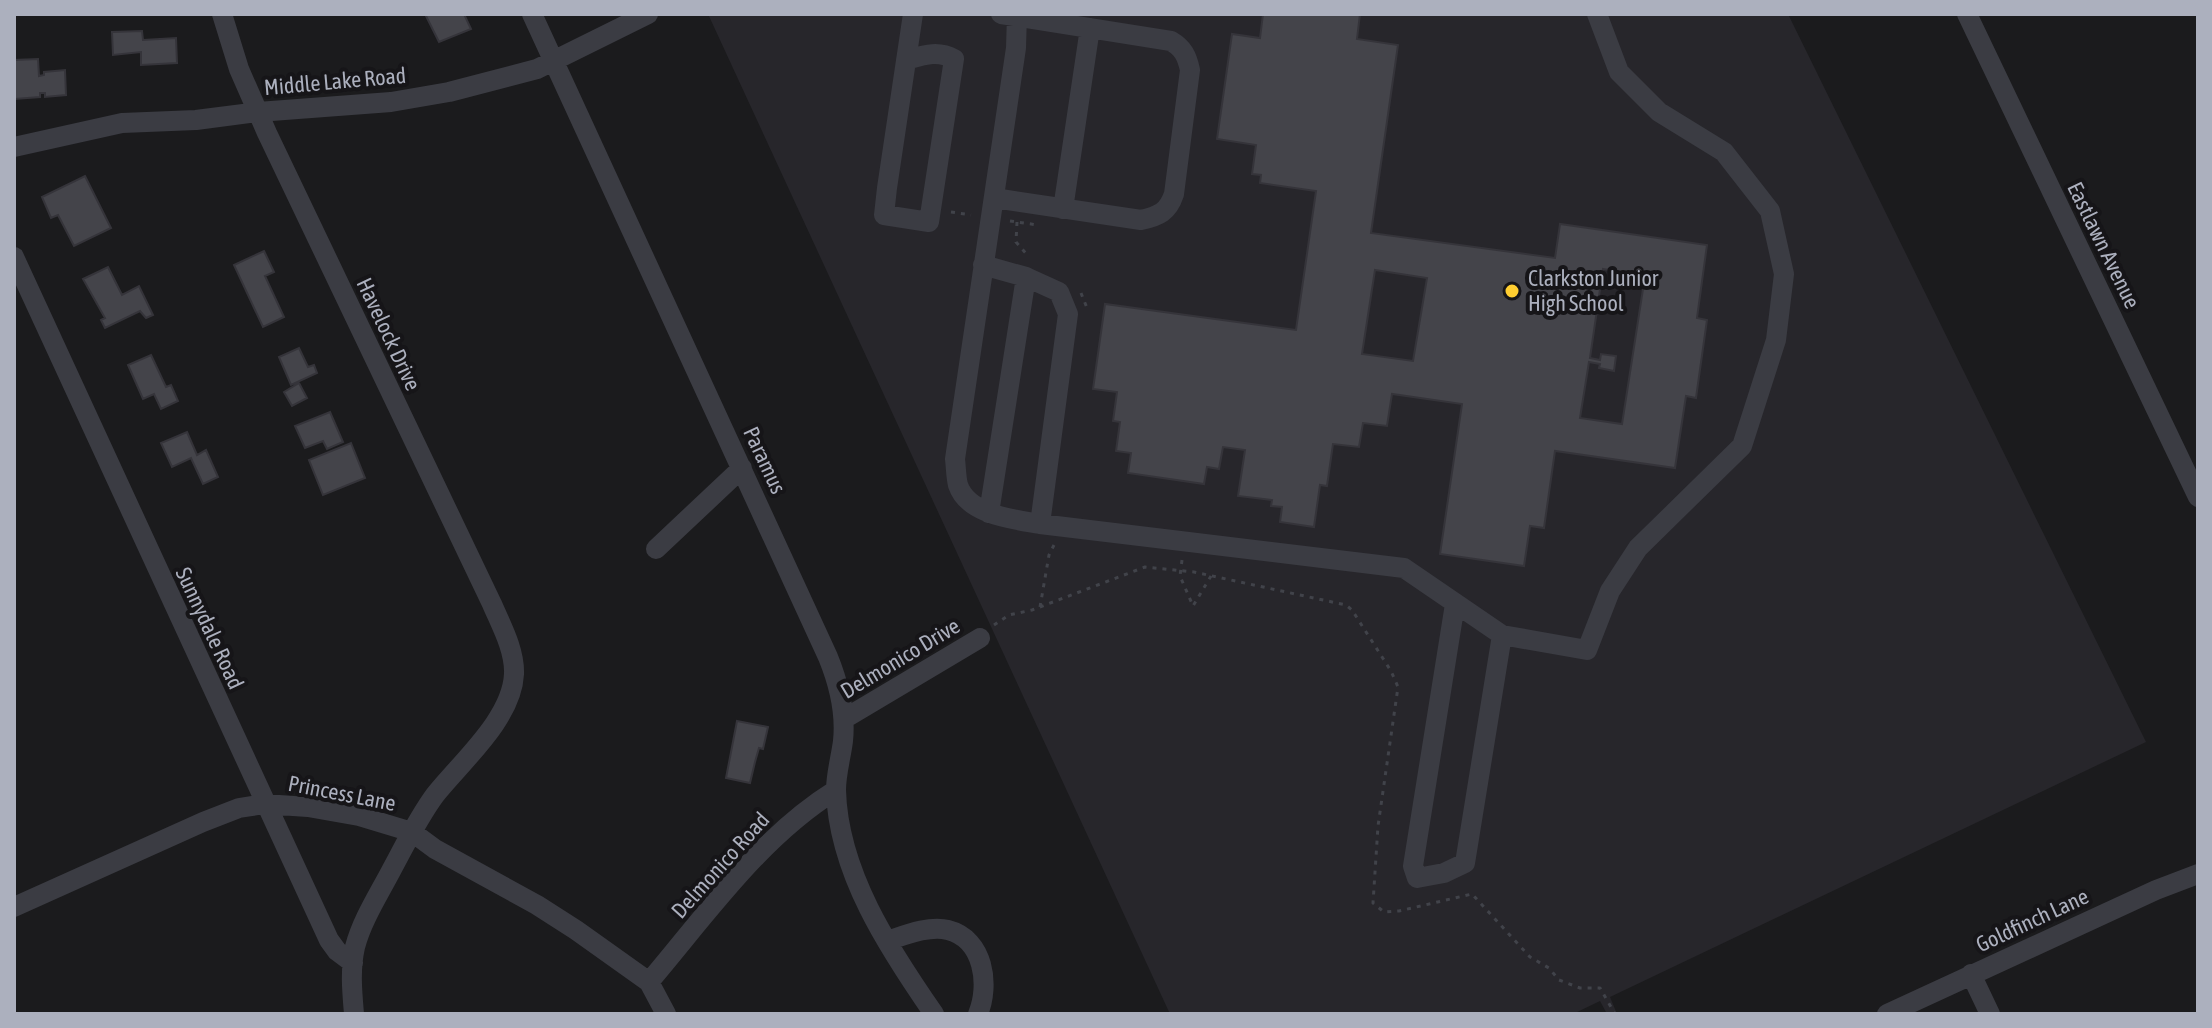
<svg xmlns="http://www.w3.org/2000/svg" width="2212" height="1028" viewBox="0 0 2212 1028" font-family="'Asap Condensed',sans-serif">
<style>
.built{fill:#27262b}
.building{fill:#44444a;stroke:#35343a;stroke-width:2;fill-rule:evenodd}
.lines{fill:none;stroke-linecap:round;stroke-linejoin:round}
.path{stroke:#41434a;stroke-width:3;stroke-dasharray:4 6;stroke-linecap:butt}
.minor{stroke:#3b3c43;stroke-width:20}
.poi-dot{fill:#ffce31;stroke:#161518;stroke-width:3}
.labels{text-anchor:middle;stroke-width:8;stroke-linejoin:round;paint-order:stroke}
.street-label{font-size:22px;fill:#acb0be;stroke:#161518}
.poi-label{font-size:22px;fill:#acb0be;stroke:#161518;text-anchor:start}
</style>
<rect width="100%" height="100%" fill="#1b1b1d"/>
<path class="built" d="M 708,14 L 1788,14 L 2146,742 L 1610,997 L 1617,1014 L 1607,1014 L 1600,1001 L 1573,1014 L 1170,1014 Z"/>
<path class="building" d="M 425,14 L 464,14 L 471,29 L 439,42 Z
M 1263,14 L 1360,14 L 1357,39 L 1398,45 L 1371,233 L 1555,258 L 1560,224 L 1707,245 L 1697,318 L 1707,320 L 1696,398 L 1686,396 L 1675,468 L 1555,451 L 1544,528 L 1530,526 L 1524,566 L 1440,554 L 1462,404 L 1392,394 L 1387,426 L 1363,423 L 1359,447 L 1333,444 L 1327,486 L 1320,485 L 1314,527 L 1280,522 L 1282,507 L 1271,506 L 1272,500 L 1238,496 L 1245,450 L 1223,447 L 1219,469 L 1207,467 L 1204,484 L 1128,473 L 1131,453 L 1116,451 L 1120,422 L 1113,421 L 1117,392 L 1093,389 L 1105,304 L 1296,330 L 1316,191 L 1260,183 L 1261,175 L 1252,174 L 1256,145 L 1217,139 L 1232,34 L 1260,38 ZM 1603,269 L 1645,276 L 1622,424 L 1580,418 L 1589,362 L 1600,364 L 1599,368 L 1614,371 L 1616,356 L 1601,354 L 1600,360 L 1590,358 ZM 1375,270 L 1427,278 L 1413,361 L 1362,354 Z
M 142,31 L 143,40 L 176,38 L 177,63 L 141,65 L 141,52 L 113,55 L 112,32 Z
M 38,59 L 39,76 L 44,75 L 44,72 L 65,70 L 66,95 L 45,97 L 45,93 L 40,93 L 40,97 L 15,99 L 14,60 Z
M 85,176 L 111,228 L 74,246 L 58,215 L 51,218 L 42,197 Z
M 264,251 L 274,272 L 265,276 L 284,317 L 263,327 L 234,265 Z
M 108,267 L 122,295 L 139,286 L 153,315 L 146,318 L 140,311 L 105,328 L 101,320 L 105,318 L 83,279 Z
M 299,348 L 308,367 L 314,365 L 317,373 L 291,385 L 279,357 Z
M 151,355 L 166,387 L 171,385 L 178,401 L 161,409 L 154,394 L 143,399 L 128,365 Z
M 299,383 L 307,398 L 292,406 L 284,392 Z
M 330,412 L 343,442 L 327,449 L 323,441 L 305,448 L 295,426 Z
M 187,432 L 197,455 L 206,450 L 218,477 L 203,484 L 191,458 L 172,467 L 161,443 Z
M 351,443 L 365,478 L 323,495 L 309,460 Z
M 737,721 L 768,727 L 763,749 L 759,748 L 755,762 L 750,783 L 726,778 Z"/>
<g class="lines">
<path class="path" d="M 951,212 L 971,215
M 1010,221 L 1038,225
M 1017,222 L 1016,242 L 1029,257
M 1081,293 L 1087,308
M 1182,560 L 1180,576 L 1193,606 L 1211,576
M 1040,607 L 1049,555 L 1054,545
M 994,625 L 1009,615 L 1032,610 L 1145,567 L 1194,572 L 1346,605 L 1352,610 L 1391,671 L 1398,687 L 1378,826 L 1373,903 L 1384,912 L 1399,911 L 1472,894 L 1530,957 L 1549,968 L 1559,980 L 1580,988 L 1600,988 L 1615,1014"/>
<path class="minor" d="M 222,14 L 239,69 L 267,133 L 492,604 C 501,625 515,650 514,674 C 512,719 461,762 435,795 C 418,818 405,845 392,869 C 379,894 362,920 355,947 C 350,969 352,991 354,1014
M 532,14 L 828,657 C 839,684 846,712 843,741 C 841,757 836,774 836,790 C 838,872 889,949 934,1014
M 1017,14 L 1016,48 L 955,459 C 956,467 956,477 958,485 C 968,515 1013,519 1040,524 L 1404,568 L 1502,635 L 1587,650 L 1610,591 L 1638,548 L 1742,446 L 1776,340 L 1784,274 L 1770,211 L 1724,152 L 1659,112 L 1619,72 L 1597,14
M 1967,14 L 2198,497
M 906,60 C 924,55 938,50 954,59 L 929,222 L 884,215 L 887,188 L 913,14
M 14,147 L 122,123 L 196,120 L 258,112 L 391,102 L 449,92 L 537,69 L 648,14
M 994,198 L 1141,220 C 1159,216 1168,212 1174,194 L 1190,70 C 1187,56 1183,48 1171,41 L 1001,14
M 1063,209 L 1090,28
M 14,257 L 329,940 L 337,951 L 353,963
M 983,265 L 1026,277 L 1059,292 L 1068,314 L 1040,524
M 989,513 L 1026,277
M 656,549 L 742,468
M 1455,604 L 1413,866 L 1417,878 L 1444,873 L 1465,863 L 1502,635
M 844,719 L 980,638
M 14,907 L 203,822 L 239,808 L 264,804 L 308,807 L 359,816 L 412,832 L 435,849 L 537,905 L 576,930 L 649,982 L 666,1014
M 887,941 C 905,935 930,925 948,930 C 984,939 990,985 978,1014
M 1971,974 L 1990,1014
M 649,982 C 706,915 760,837 836,790
M 1887,1014 L 2156,890 L 2198,874"/>
</g>
<circle class="poi-dot" cx="1512" cy="291" r="8"/>
<g class="labels">
<g class="street-label">
<text transform="translate(335 81) rotate(-5)" y="8">Middle Lake Road</text>
<text transform="translate(2104 245) rotate(64)" y="8">Eastlawn Avenue</text>
<text transform="translate(389 334) rotate(65)" y="8">Havelock Drive</text>
<text transform="translate(765 460) rotate(65)" y="8">Paramus</text>
<text transform="translate(210 628) rotate(65)" y="8">Sunnydale Road</text>
<text transform="translate(900 658) rotate(-31)" y="8">Delmonico Drive</text>
<text transform="translate(342 793) rotate(11)" y="8">Princess Lane</text>
<text transform="translate(720 865) rotate(-48)" y="8">Delmonico Road</text>
<text transform="translate(2032 920) rotate(-25)" y="8">Goldfinch Lane</text>
</g>
<g class="poi-label">
<text x="1528" y="286">Clarkston Junior<tspan x="1528" dy="25">High School</tspan></text>
</g>
</g>
<rect width="2212" height="1028" fill="none" stroke="#acb0be" stroke-width="32"/>
</svg>
